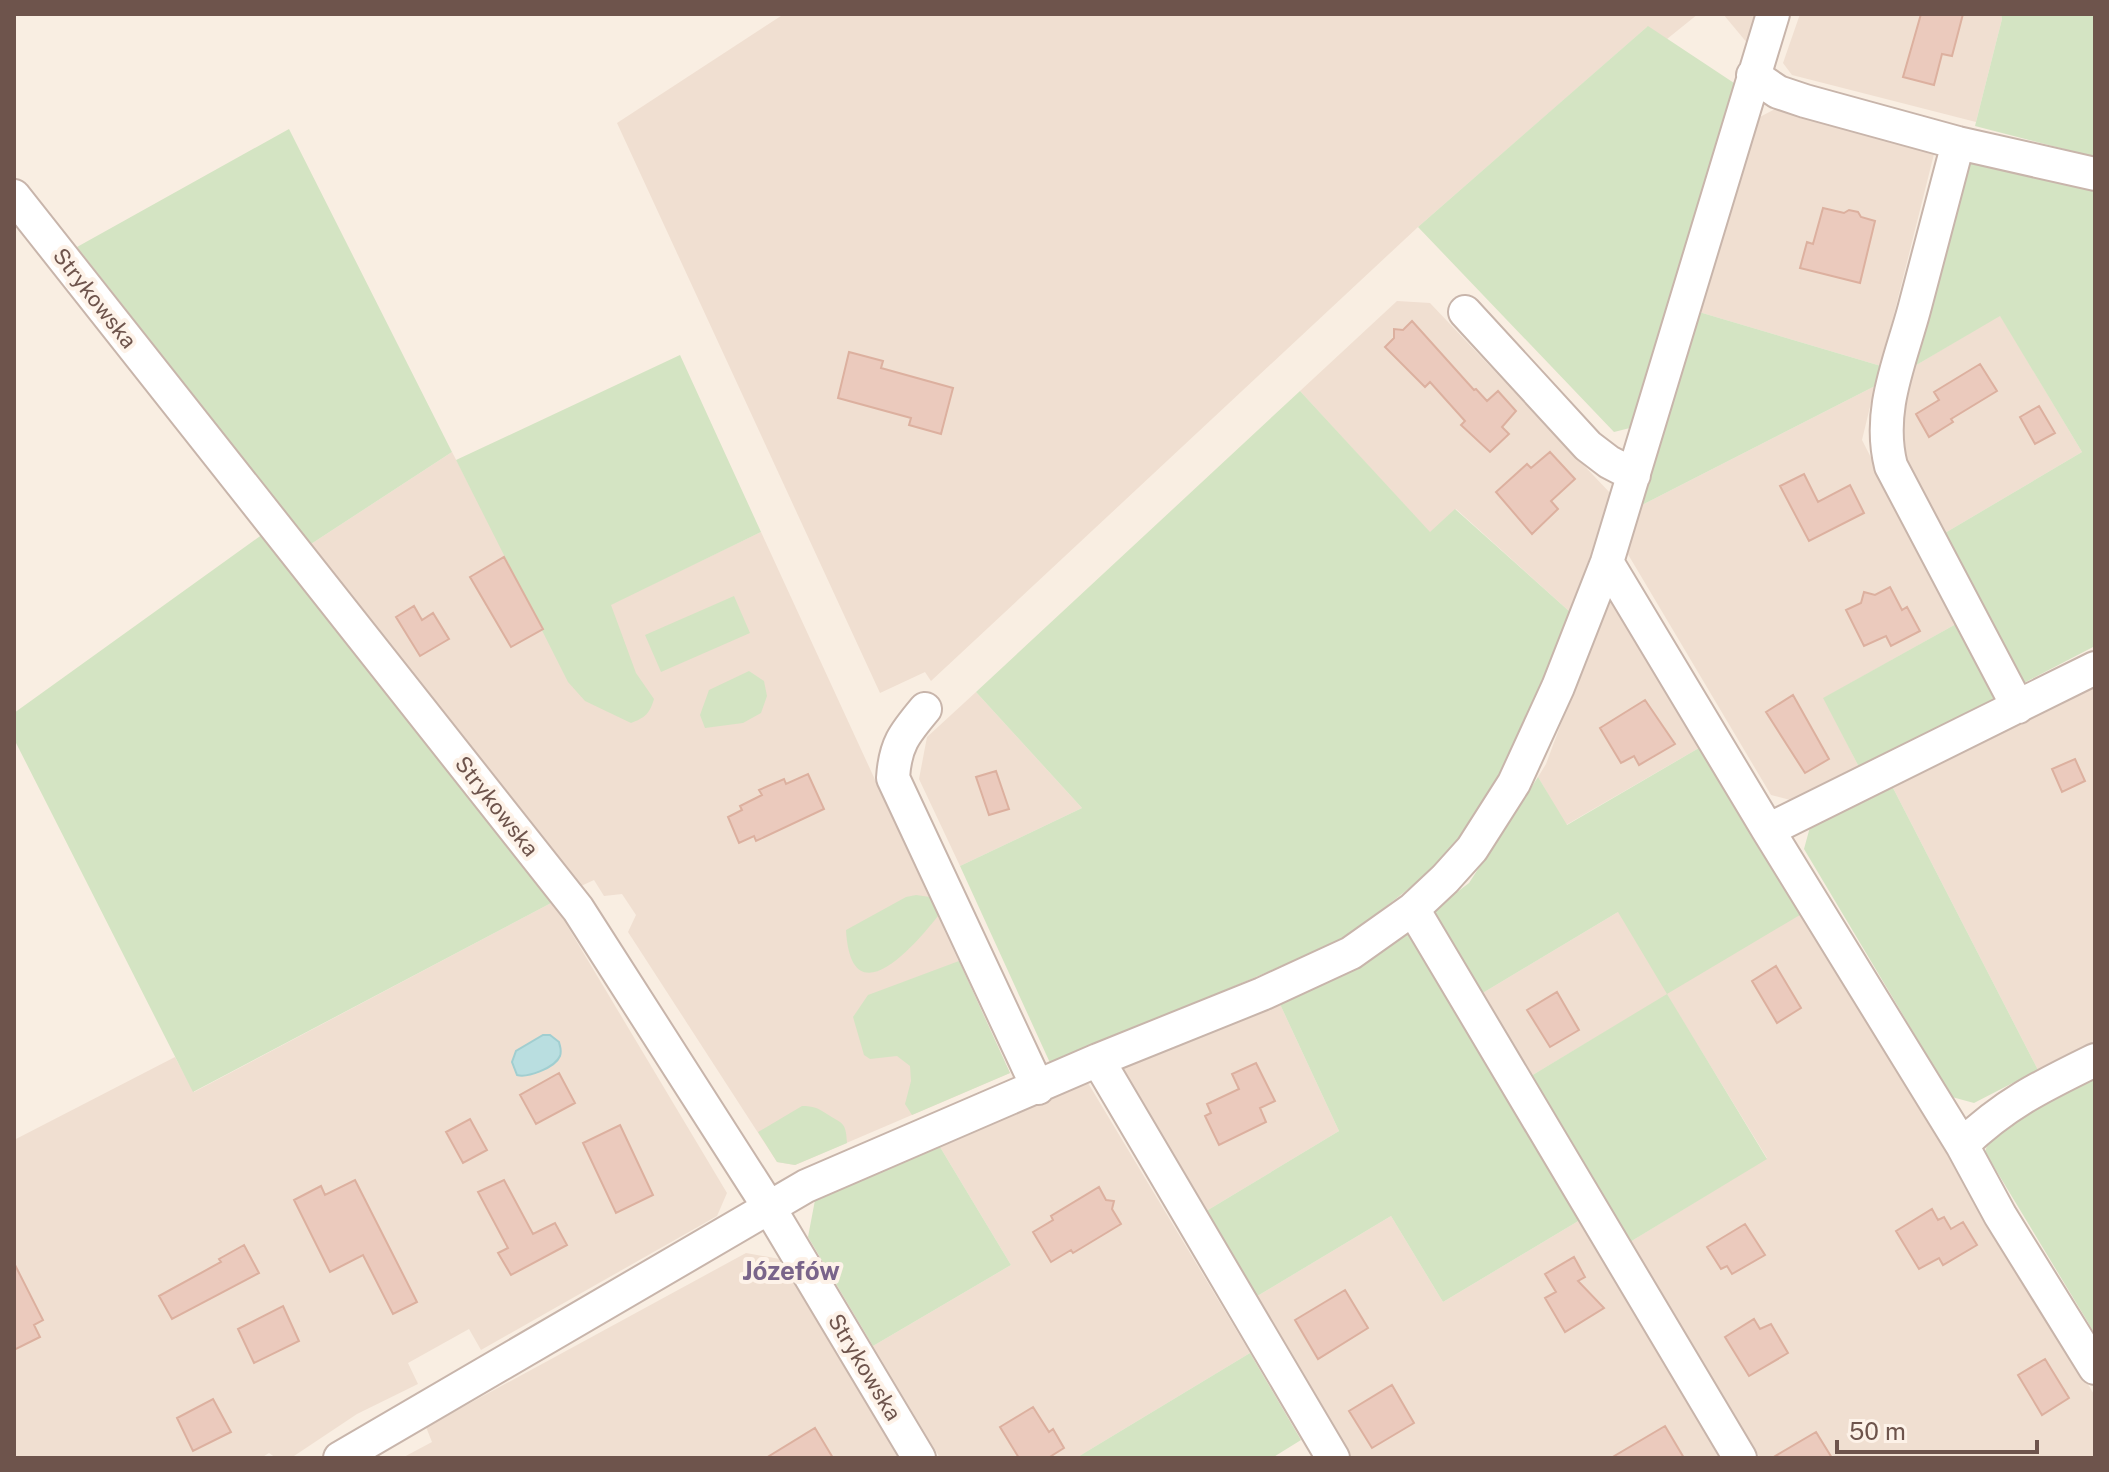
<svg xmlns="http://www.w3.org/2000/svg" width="2109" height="1472" viewBox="0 0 2109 1472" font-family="'Public Sans',sans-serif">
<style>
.residential{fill:#f0dfd1}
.green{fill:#d4e4c3}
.water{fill:#b9dee0;stroke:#a1ced0;stroke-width:2}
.building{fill:#ebcabd;stroke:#dcb09f;stroke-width:2}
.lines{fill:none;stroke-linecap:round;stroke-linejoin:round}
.minor-casing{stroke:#c8b5ab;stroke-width:36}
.minor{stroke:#fff;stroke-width:32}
.labels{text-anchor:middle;stroke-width:8;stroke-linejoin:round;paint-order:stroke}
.street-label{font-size:22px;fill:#6e544c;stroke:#fdf2e8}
.quarter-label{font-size:26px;font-weight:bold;fill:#79648a;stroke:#fdf2e8}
</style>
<rect width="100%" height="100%" fill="#f9eee2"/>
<path class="residential" d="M 784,14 L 1698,14 L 1667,39 L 1647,27 L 1418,227 L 931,681 L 925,672 L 880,693 L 617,123 Z
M 1723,14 L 1758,14 L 1748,44 Z
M 1800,14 L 2001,14 L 2002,19 L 1976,122 L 1792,75 L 1783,63 Z
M 1777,108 L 1935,150 L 1881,366 L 1699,312 L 1756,119 Z
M 1397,301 L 1430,303 L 1612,495 L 1570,612 L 1456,509 L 1430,533 L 1300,391 Z
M 2000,315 L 2082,452 L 1945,533 L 1896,437 L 1913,367 Z
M 1875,386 L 1862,440 L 1956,624 L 1824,698 L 1859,767 L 1794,801 L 1771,795 L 1626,551 L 1642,505 Z
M 452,452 L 547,635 L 761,532 L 1010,1073 L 795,1165 L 777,1162 L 628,932 L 636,915 L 622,894 L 604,896 L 594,880 L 581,886 L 311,544 Z
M 1611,589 L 1704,745 L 1566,825 L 1538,777 L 1546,764 Z
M 2095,683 L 2095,1041 L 2038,1070 L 1892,786 Z
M 976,692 L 1082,808 L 960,866 L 919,779 L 927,737 Z
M 553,902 L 727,1193 L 717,1216 L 481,1350 L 469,1329 L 408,1363 L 418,1384 L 357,1414 L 291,1458 L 276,1458 L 269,1453 L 261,1458 L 14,1458 L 14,1140 L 175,1057 L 194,1092 Z
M 1618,912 L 1805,912 L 2095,1396 L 2095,1458 L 1760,1458 L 1630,1242 L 1767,1158 L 1667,995 L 1531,1076 L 1481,994 Z
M 1279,1002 L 1339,1131 L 1203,1213 L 1118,1071 Z
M 1088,1083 L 1250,1353 L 1076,1458 L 940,1458 L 873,1346 L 1011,1265 L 940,1147 Z
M 1391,1216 L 1443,1302 L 1580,1220 L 1722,1458 L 1350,1458 L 1254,1298 Z
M 746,1253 L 780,1259 L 899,1458 L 402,1458 L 432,1442 L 426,1427 Z"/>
<path class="green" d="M 2001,14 L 2095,14 L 2095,157 L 1975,126 L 2002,19 Z
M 1648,26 L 1734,83 L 1634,427 L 1614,432 L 1418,227 Z
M 289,129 L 452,452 L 311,544 L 77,247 Z
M 1967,157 L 2095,190 L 2095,646 L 2022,684 L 1945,533 L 2082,452 L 2000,316 L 1913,367 Z
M 1699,312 L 1881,366 L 1875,386 L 1642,505 Z
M 680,355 L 761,532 L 611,605 L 636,673 L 654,699 C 650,713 645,718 631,723 L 585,701 L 568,682 L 456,460 Z
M 1300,391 L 1430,532 L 1455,509 L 1570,612 L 1517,752 L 1447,859 L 1344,939 L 1051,1065 L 960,866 L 1082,808 L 976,692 Z
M 263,534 L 553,902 L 193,1092 L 14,739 L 14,713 Z
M 734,596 L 750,633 L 661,672 L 645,635 Z
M 1956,624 L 1994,699 L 1859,767 L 1823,698 Z
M 749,671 L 764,681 L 767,696 L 761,713 L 743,723 L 705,728 L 700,715 L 709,690 Z
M 1704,745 L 1805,912 L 1667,994 L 1767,1159 L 1630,1242 L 1531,1076 L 1667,994 L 1618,912 L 1481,994 L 1432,911 L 1469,883 L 1538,777 L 1567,825 Z
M 1892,786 L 2038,1070 L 1974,1103 L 1952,1097 L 1804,849 L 1810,827 Z
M 916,895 L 930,897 L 938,916 C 913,948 851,1018 846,930 L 906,897 Z
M 1406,931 L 1580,1220 L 1443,1302 L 1391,1216 L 1254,1298 L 1203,1213 L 1339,1131 L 1279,1002 Z
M 959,961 L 1010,1073 L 912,1115 L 905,1104 L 911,1081 L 910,1066 L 897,1056 L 870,1059 L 864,1055 L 853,1017 L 868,995 Z
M 2095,1076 L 2095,1334 L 1985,1152 L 1992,1130 Z
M 802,1106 C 813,1106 818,1108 827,1114 C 842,1124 846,1121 847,1143 L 795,1165 L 777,1162 L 758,1132 Z
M 940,1147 L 1011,1265 L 873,1346 L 808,1237 L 815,1200 Z
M 1250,1353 L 1301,1440 L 1272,1458 L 1076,1458 Z"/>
<path class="water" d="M 543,1035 L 550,1035 L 559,1042 C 560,1047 562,1050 560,1056 C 555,1068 527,1078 517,1075 L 512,1062 L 516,1051 Z"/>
<path class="building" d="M 1921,14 L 1963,14 L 1952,56 L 1942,54 L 1934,85 L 1903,77 Z
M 1823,208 L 1844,213 L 1849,210 L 1858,212 L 1861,217 L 1875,221 L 1860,283 L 1800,268 L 1807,242 L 1813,244 Z
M 1412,321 L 1474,390 L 1476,389 L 1487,401 L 1498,391 L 1516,411 L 1502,427 L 1509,434 L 1490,452 L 1461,425 L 1465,421 L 1430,382 L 1425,387 L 1385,347 L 1394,338 L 1394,329 L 1403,330 Z
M 849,352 L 883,361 L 881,368 L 953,388 L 941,434 L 909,425 L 911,418 L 838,398 Z
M 1980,364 L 1997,391 L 1951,419 L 1953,422 L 1929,437 L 1916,414 L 1939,400 L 1934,392 Z
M 2039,406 L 2055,433 L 2035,444 L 2020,417 Z
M 1550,452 L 1575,479 L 1551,501 L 1558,509 L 1532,534 L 1496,492 L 1527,464 L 1531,468 Z
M 1804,474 L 1818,502 L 1850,485 L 1864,513 L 1809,541 L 1780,486 Z
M 504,557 L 543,629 L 511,647 L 470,577 Z
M 1890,587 L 1902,610 L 1907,607 L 1920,631 L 1891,646 L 1886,636 L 1864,646 L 1846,610 L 1861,603 L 1864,592 L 1875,595 Z
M 414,606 L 422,620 L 433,613 L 449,639 L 420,656 L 396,617 Z
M 1793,695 L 1829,759 L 1805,773 L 1766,712 Z
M 1645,700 L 1675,744 L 1639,765 L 1634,756 L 1621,763 L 1600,728 Z
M 2075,759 L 2085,781 L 2062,792 L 2052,769 Z
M 996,771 L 1009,809 L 989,815 L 976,777 Z
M 808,774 L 824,809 L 756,841 L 754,836 L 739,843 L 728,817 L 742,810 L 740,806 L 762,795 L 759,790 L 784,779 L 786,784 Z
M 1776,966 L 1801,1008 L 1777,1023 L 1752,981 Z
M 1557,992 L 1579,1030 L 1550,1047 L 1527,1010 Z
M 1256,1063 L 1275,1101 L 1260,1108 L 1266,1122 L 1219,1145 L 1205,1116 L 1211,1113 L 1207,1104 L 1239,1089 L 1232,1074 Z
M 559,1073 L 575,1103 L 536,1124 L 520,1095 Z
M 470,1119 L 487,1150 L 463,1163 L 446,1132 Z
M 620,1125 L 653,1195 L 616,1213 L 583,1143 Z
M 355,1180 L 417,1302 L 393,1314 L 363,1255 L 330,1272 L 294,1200 L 321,1186 L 325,1195 Z
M 504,1180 L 533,1234 L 555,1223 L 567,1245 L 511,1275 L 498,1253 L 508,1248 L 478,1192 Z
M 1099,1187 L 1106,1200 L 1114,1201 L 1112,1209 L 1121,1224 L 1073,1253 L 1071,1250 L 1051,1262 L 1033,1232 L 1053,1220 L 1051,1216 Z
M 1932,1209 L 1938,1220 L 1944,1217 L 1951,1229 L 1963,1222 L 1977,1245 L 1943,1265 L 1939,1258 L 1919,1269 L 1896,1231 Z
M 1745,1224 L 1765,1255 L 1732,1274 L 1727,1266 L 1721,1269 L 1707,1247 Z
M 244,1245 L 259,1273 L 172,1319 L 159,1296 L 221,1262 L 219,1259 Z
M 1574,1257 L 1585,1277 L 1578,1281 L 1604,1308 L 1565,1332 L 1545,1298 L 1556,1292 L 1545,1274 Z
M 14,1263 L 43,1320 L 34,1325 L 40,1337 L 14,1350 Z
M 1345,1290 L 1368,1328 L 1318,1359 L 1295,1320 Z
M 283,1306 L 299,1341 L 254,1363 L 238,1329 Z
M 1754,1319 L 1760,1329 L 1771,1324 L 1788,1353 L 1749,1376 L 1725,1337 Z
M 2045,1359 L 2069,1398 L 2042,1415 L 2018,1375 Z
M 1392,1385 L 1414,1423 L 1372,1448 L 1349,1411 Z
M 213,1399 L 231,1432 L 193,1451 L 177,1418 Z
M 1033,1407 L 1049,1432 L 1053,1429 L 1064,1448 L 1048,1458 L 1019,1458 L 1000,1427 Z
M 1665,1426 L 1684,1458 L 1611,1458 Z
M 815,1428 L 833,1458 L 766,1458 Z
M 1816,1432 L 1832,1458 L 1772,1458 Z"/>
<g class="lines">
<defs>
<path id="minor" d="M 1753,75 L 1778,92 L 1805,101 L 1958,143 L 2095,174
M 1958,143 C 1944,198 1929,254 1914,310 C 1900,362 1877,411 1891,466 L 2018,707
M 14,196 L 578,909 L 770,1209 L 919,1458
M 1465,312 L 1588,446 L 1609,462 L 1634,475
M 1607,562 L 1768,830 L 1962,1145 L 2000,1215 L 2095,1368
M 925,709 C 904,734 895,745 893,778 L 1038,1088
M 1768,830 L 2095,668
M 1413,909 L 1740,1458
M 1098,1060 L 1333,1458
M 1962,1145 C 2006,1103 2042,1086 2095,1060
M 340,1458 L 806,1186 L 1098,1060 L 1262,994 L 1351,953 L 1413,909 L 1445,879 L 1472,849 L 1514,783 L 1558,687 L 1607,562 L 1773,14"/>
</defs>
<use href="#minor" class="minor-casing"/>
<use href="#minor" class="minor"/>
</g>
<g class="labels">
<g class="street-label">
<text transform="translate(95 298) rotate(52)" y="8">Strykowska</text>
<text transform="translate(497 806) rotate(52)" y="8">Strykowska</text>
<text transform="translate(865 1367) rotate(59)" y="8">Strykowska</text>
</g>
<g class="quarter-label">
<text x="791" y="1280">Józefów</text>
</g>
</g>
<rect width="2109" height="1472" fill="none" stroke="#6e544c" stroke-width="32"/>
<path d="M1837 1440v12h200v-12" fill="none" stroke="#6e544c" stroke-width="4"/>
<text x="1849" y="1440" font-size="24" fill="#6e544c" stroke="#fdf2e8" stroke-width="6" paint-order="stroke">50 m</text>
</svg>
